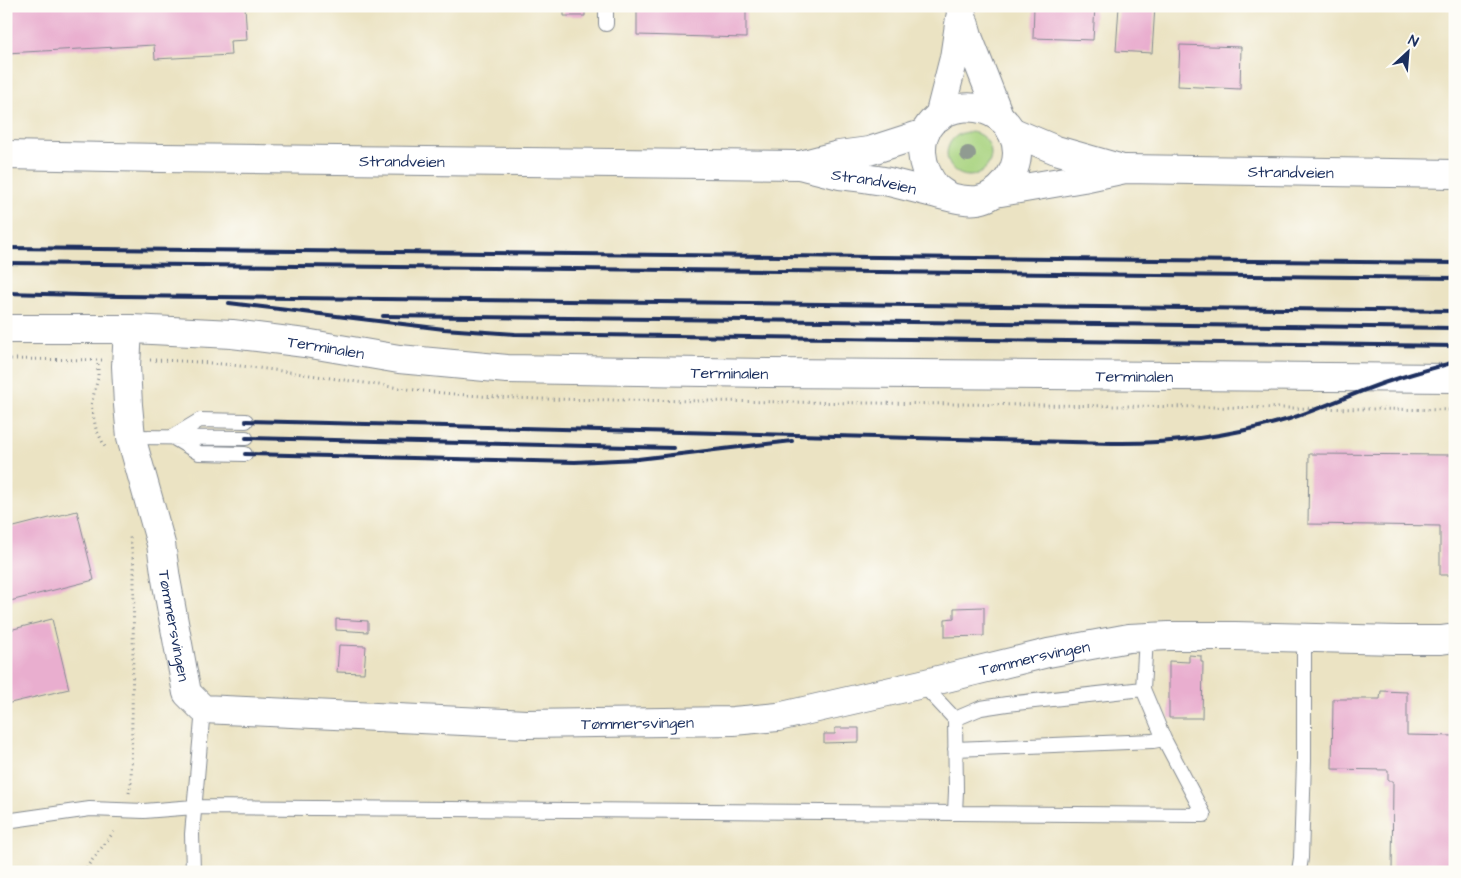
<svg xmlns="http://www.w3.org/2000/svg" width="1461" height="878" viewBox="0 0 1461 878" font-family="'Architects Daughter',sans-serif">
<style>
.green{fill:#a8d37f;stroke:#62816e}
.building{fill:#e9aecf}
.lines{fill:none;stroke-linecap:round;stroke-linejoin:round}
.lane-casing{stroke:#838990;stroke-width:16}
.street-casing{stroke:#838990;stroke-width:30}
.secondary-casing{stroke:#838990;stroke-width:30}
.primary-casing{stroke:#838990;stroke-width:30}
.path{stroke:#838990;stroke-width:3;stroke-dasharray:1 4;stroke-linecap:butt}
.lane{stroke:#fff;stroke-width:14}
.street{stroke:#fff;stroke-width:28}
.secondary{stroke:#fff;stroke-width:28}
.primary{stroke:#fff;stroke-width:28}
.rail{stroke:#1b2f5e;stroke-width:4}
.tree{fill:#909b91}
.labels{text-anchor:middle;stroke-width:5;stroke-linejoin:round;paint-order:stroke}
.street-label{font-size:16px;fill:#1b2f5e;stroke:#fdfcf7}
</style>
<rect width="100%" height="100%" fill="#fdfcf7"/>
<filter id="ink" filterUnits="userSpaceOnUse"><feTurbulence type="fractalNoise" baseFrequency=".02" numOctaves="2"/><feDisplacementMap in="SourceGraphic" scale="10" xChannelSelector="R" yChannelSelector="G"/><feConvolveMatrix kernelMatrix="1 2 1 2 8 2 1 2 1" color-interpolation-filters="sRGB"/></filter>
<filter id="wash" filterUnits="userSpaceOnUse"><feTurbulence type="fractalNoise" baseFrequency=".0096" numOctaves="4" result="noise"/><feDisplacementMap in="SourceGraphic" scale="20" xChannelSelector="R" yChannelSelector="G"/><feGaussianBlur stdDeviation="1.12" result="paint"/><feColorMatrix in="noise" values="0 0 0 0 0 0 0 0 0 0 0 0 0 0 0 0 0 1.4 0 .05"/><feComposite in="paint" operator="in"/></filter>
<g filter="url(#wash)">
<rect width="100%" height="100%" fill="#ebe3c3"/>
<path class="green" d="M947 154a22 22 0 1 1 44 0a22 22 0 1 1-44 0Z"/>
<g id="blocks">
<path class="building" d="M 6,6 L 245,6 L 247,40 L 230,41 L 231,55 L 155,59 L 154,45 L 6,53 Z
M 564,6 L 585,6 L 585,16 L 564,16 Z
M 637,6 L 746,6 L 746,38 L 637,35 Z
M 1034,6 L 1095,6 L 1093,40 L 1033,38 Z
M 1119,6 L 1155,6 L 1152,53 L 1116,51 Z
M 1180,45 L 1241,47 L 1240,89 L 1178,86 Z
M 1309,454 L 1455,455 L 1455,575 L 1440,575 L 1440,526 L 1308,524 Z
M 77,511 L 94,580 L 6,602 L 6,529 Z
M 984,607 L 984,636 L 945,637 L 945,619 L 954,618 L 954,608 Z
M 52,619 L 69,689 L 6,704 L 6,631 Z
M 336,619 L 368,621 L 368,632 L 336,630 Z
M 339,645 L 366,646 L 364,673 L 337,672 Z
M 1189,655 L 1201,656 L 1201,662 L 1203,662 L 1202,718 L 1169,718 L 1169,661 L 1189,662 Z
M 1381,691 L 1407,692 L 1407,735 L 1455,736 L 1455,872 L 1392,872 L 1393,781 L 1388,781 L 1388,770 L 1332,769 L 1333,699 L 1380,699 Z
M 835,728 L 859,728 L 859,742 L 824,743 L 824,734 L 835,734 Z"/>
</g>
</g>
<g filter="url(#ink)">
<use href="#blocks" fill-opacity="0" stroke="#838990" stroke-width="1"/>
<g class="lines">
<defs>
<path id="lane" d="M 606,24 L 606,6
M 131,437 L 246,438
M 245,454 L 199,453 L 172,437 L 200,420 L 246,421
M 922,684 L 955,719 L 956,791 L 955,813
M 955,719 L 981,708 L 1007,704 L 1143,689
M 955,749 L 1153,741 L 1164,739
M 6,821 L 90,809 L 144,811 L 194,807 L 1204,815 L 1164,739 L 1143,689 L 1146,638
M 1299,871 L 1301,858 L 1304,761 L 1304,638
M 193,872 L 192,834 L 203,709"/>
<g id="street">
<path id="s1" d="M 6,329 L 132,329 L 232,334 L 305,343 L 399,359 L 507,369 L 768,373 L 1455,378"/>
<path id="s2" d="M 128,329 L 126,366 L 128,405 L 131,437 L 161,544 L 166,579 L 187,693 L 203,709 L 526,724 L 733,721 L 778,717 L 922,684 L 1048,653 L 1129,638 L 1169,636 L 1235,636 L 1397,640 L 1441,640 L 1455,638"/>
</g>
<path id="secondary" d="M 960,8 L 969,39 L 1000,118
M 939,117 L 954,58 L 960,18"/>
<g id="primary">
<path d="M 1011,131 L 1056,150 L 1119,168"/>
<path id="s3" d="M 6,155 L 162,158 L 799,165 C 813,168 826,172 840,175 C 856,177 873,179 889,182 C 905,186 921,190 937,194 C 951,197 964,202 978,200 C 999,196 1017,174 1017,153 C 1017,139 1010,125 999,117 C 980,103 949,104 932,122 C 916,139 921,167 934,185 C 938,190 944,193 949,197"/>
<path d="M 804,164 L 839,155 L 869,151 L 925,133"/>
<path id="s4" d="M 995,193 L 1083,178 L 1125,169 L 1455,174"/>
</g>
</defs>
<use href="#lane" class="lane-casing"/>
<use href="#street" class="street-casing"/>
<use href="#secondary" class="secondary-casing"/>
<use href="#primary" class="primary-casing"/>
<path class="path" d="M 6,359 L 102,360
M 150,360 C 232,361 312,376 393,387 C 441,394 489,397 538,399 L 1455,410
M 98,364 L 98,378 L 91,405 L 96,429 L 106,449
M 129,793 L 131,784 L 134,584 L 134,566 L 130,537
M 83,872 L 116,829"/>
<use href="#lane" class="lane"/>
<use href="#street" class="street"/>
<use href="#secondary" class="secondary"/>
<use href="#primary" class="primary"/>
<path class="rail" d="M 6,248 L 1455,263
M 6,263 L 1455,278
M 6,293 L 119,296 L 1455,311
M 229,303 L 444,329 L 515,334 L 1455,346
M 383,316 L 1455,328
M 246,421 L 1112,443 C 1172,444 1231,436 1289,419 C 1319,409 1348,396 1378,385 C 1403,376 1429,369 1455,362
M 246,438 L 674,448
M 245,454 L 575,462 L 638,459 L 792,441"/>
</g>
<circle class="tree" cx="968" cy="154" r="8"/>
</g>
<g class="labels">
<g class="street-label">
<text dy="6" stroke="none"><textPath href="#s3" startOffset="396">Strandveien</textPath></text>
<text dy="6" stroke="none"><textPath href="#s4" startOffset="298">Strandveien</textPath></text>
<text dy="6" stroke="none"><textPath href="#s3" startOffset="870">Strandveien</textPath></text>
<text dy="6" stroke="none"><textPath href="#s1" startOffset="321">Terminalen</textPath></text>
<text dy="6" stroke="none"><textPath href="#s1" startOffset="726">Terminalen</textPath></text>
<text dy="6" stroke="none"><textPath href="#s1" startOffset="1131">Terminalen</textPath></text>
<text dy="6" stroke="none"><textPath href="#s2" startOffset="302">Tømmersvingen</textPath></text>
<text dy="6" stroke="none"><textPath href="#s2" startOffset="1232">Tømmersvingen</textPath></text>
<text dy="6" stroke="none"><textPath href="#s2" startOffset="828">Tømmersvingen</textPath></text>
</g>
</g>
<rect width="1461" height="878" fill="none" stroke="#fdfcf7" stroke-width="25"/>
<g transform="translate(1408 52) rotate(26)" stroke="#fdfcf7" stroke-width="4" paint-order="stroke">
<path d="M0-4L9 19L0 12L-9 19Z" fill="#1b2f5e"/>
<text y="-8" font-size="14" font-weight="bold" text-anchor="middle" fill="#1b2f5e">N</text>
</g>
</svg>
